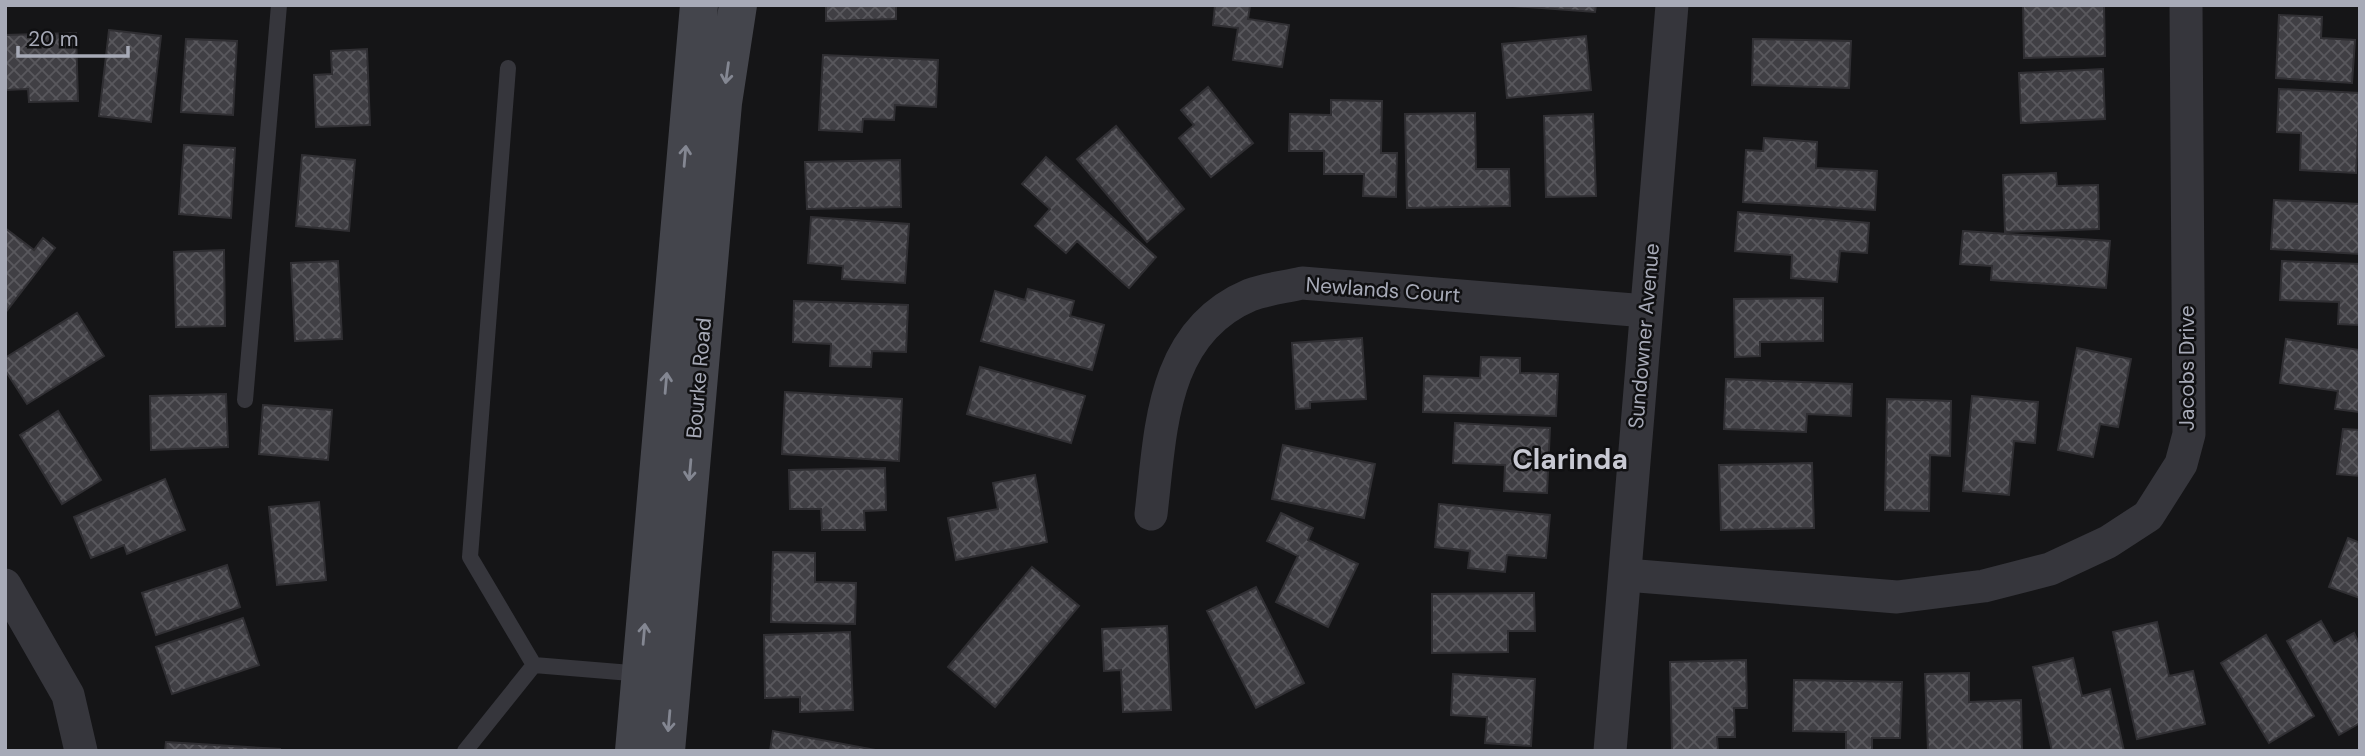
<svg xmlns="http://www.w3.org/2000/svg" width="2365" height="756" viewBox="0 0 2365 756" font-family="'DM Sans',sans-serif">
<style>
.building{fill:url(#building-cross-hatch);stroke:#302f33;stroke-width:2}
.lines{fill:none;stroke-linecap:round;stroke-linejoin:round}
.lane{stroke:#36363c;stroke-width:16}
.street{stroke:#36363c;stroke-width:33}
.secondary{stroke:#44454c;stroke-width:38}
.oneway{stroke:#848792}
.labels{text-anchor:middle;stroke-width:5;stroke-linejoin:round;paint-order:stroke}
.street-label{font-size:21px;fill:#a7aab7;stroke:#101012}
.district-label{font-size:28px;font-weight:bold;fill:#c8c9d3;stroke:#101012}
</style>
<defs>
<pattern id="building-cross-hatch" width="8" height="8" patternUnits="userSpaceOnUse" patternTransform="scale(1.75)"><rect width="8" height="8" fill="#403f44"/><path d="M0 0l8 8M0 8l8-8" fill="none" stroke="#59585d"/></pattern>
</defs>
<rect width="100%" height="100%" fill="#151517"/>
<path class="building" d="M 826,5 L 896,5 L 896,19 L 826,21 Z
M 1215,5 L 1250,6 L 1248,19 L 1289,25 L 1282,67 L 1233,60 L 1238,28 L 1213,25 Z
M 1499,5 L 1596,5 L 1595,12 Z
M 2023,5 L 2104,5 L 2105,56 L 2024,58 Z
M 2279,15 L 2322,17 L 2321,38 L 2355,40 L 2352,83 L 2276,78 Z
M 109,30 L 161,36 L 151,122 L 99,116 Z
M 76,33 L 78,101 L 29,102 L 28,89 L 5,90 L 5,35 Z
M 1586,36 L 1591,90 L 1507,98 L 1502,44 Z
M 186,39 L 237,41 L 233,115 L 181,112 Z
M 1753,39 L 1851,41 L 1849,88 L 1752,85 Z
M 367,49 L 370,125 L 316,127 L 314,75 L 332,74 L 331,51 Z
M 823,55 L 938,60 L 936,107 L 895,105 L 894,120 L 863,119 L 862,132 L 819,130 Z
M 2103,69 L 2105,119 L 2021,123 L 2019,73 Z
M 1208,87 L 1253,143 L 1211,177 L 1179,138 L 1194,125 L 1181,110 Z
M 2279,89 L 2360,93 L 2356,173 L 2300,170 L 2301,133 L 2277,132 Z
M 1331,100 L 1382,101 L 1381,153 L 1397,153 L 1396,197 L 1363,196 L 1364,174 L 1324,174 L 1324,151 L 1289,151 L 1290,114 L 1331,115 Z
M 1475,113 L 1476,169 L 1509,169 L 1510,206 L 1407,208 L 1405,114 Z
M 1593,114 L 1596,196 L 1546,197 L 1544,116 Z
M 1116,126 L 1184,209 L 1147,242 L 1077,159 Z
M 1764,138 L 1817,142 L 1816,168 L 1877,171 L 1875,210 L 1743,202 L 1746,150 L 1763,151 Z
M 184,145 L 235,148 L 231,218 L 179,214 Z
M 302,155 L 355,160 L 349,231 L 296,226 Z
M 1046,157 L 1156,257 L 1129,288 L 1077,241 L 1066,253 L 1035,226 L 1050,209 L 1022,184 Z
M 900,160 L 901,207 L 807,209 L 805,162 Z
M 2056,173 L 2057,186 L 2098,185 L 2099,229 L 2005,232 L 2003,175 Z
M 2274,200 L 2360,204 L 2360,254 L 2271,249 Z
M 1738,212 L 1869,223 L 1867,253 L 1840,251 L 1837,282 L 1791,278 L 1792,255 L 1735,251 Z
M 811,217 L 909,224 L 905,283 L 842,279 L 843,266 L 808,263 Z
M 5,228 L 34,250 L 43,238 L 55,248 L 5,313 Z
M 1963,231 L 2110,241 L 2106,288 L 1991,280 L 1992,266 L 1960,264 Z
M 224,250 L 225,326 L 176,327 L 174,252 Z
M 338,261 L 342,339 L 295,341 L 291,263 Z
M 2282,261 L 2360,264 L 2360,325 L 2338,324 L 2339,302 L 2280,300 Z
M 1028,289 L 1074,301 L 1070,316 L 1104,325 L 1092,370 L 981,341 L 995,291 L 1025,300 Z
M 1823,298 L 1823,341 L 1760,342 L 1760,356 L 1735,357 L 1734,299 Z
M 794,301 L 908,305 L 906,352 L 872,351 L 871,367 L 830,366 L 831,344 L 793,342 Z
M 77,313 L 104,356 L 27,404 L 5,370 L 5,358 Z
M 1362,338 L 1366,399 L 1310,402 L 1310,408 L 1296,409 L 1292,343 Z
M 2286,339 L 2360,350 L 2360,412 L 2335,409 L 2338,391 L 2280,383 Z
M 2077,348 L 2131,359 L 2118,427 L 2100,424 L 2093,457 L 2058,450 Z
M 1481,357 L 1520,358 L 1520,373 L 1558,374 L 1556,416 L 1423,412 L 1424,376 L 1480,378 Z
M 980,367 L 1085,396 L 1071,443 L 967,414 Z
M 1726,379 L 1852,384 L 1851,416 L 1807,414 L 1806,432 L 1724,429 Z
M 785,392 L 902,399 L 899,461 L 782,454 Z
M 226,394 L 228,447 L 151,450 L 150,396 Z
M 1972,396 L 2038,402 L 2035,443 L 2014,441 L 2009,495 L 1963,491 Z
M 1887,399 L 1951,401 L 1950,456 L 1930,455 L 1929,511 L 1885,510 Z
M 263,405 L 332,410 L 328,460 L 259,454 Z
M 58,411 L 101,480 L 62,504 L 20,435 Z
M 1455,423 L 1550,428 L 1547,493 L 1504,491 L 1505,465 L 1453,463 Z
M 2343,429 L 2360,430 L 2360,476 L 2337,474 Z
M 1283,445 L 1375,464 L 1364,518 L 1272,499 Z
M 1812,463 L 1814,528 L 1721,530 L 1719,465 Z
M 885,468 L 886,510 L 864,511 L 865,530 L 822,530 L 821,509 L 790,509 L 789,470 Z
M 1035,475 L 1047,542 L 956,560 L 948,518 L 998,509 L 993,483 Z
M 165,479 L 185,530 L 127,554 L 124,545 L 91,558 L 74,517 Z
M 319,502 L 326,580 L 277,585 L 269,507 Z
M 1439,504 L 1550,515 L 1546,558 L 1507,555 L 1505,572 L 1468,568 L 1470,551 L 1435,547 Z
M 1281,513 L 1313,528 L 1308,540 L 1358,564 L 1328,627 L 1276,602 L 1298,556 L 1267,541 Z
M 2348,538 L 2360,543 L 2360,598 L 2329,587 Z
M 773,552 L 815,553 L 815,582 L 856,583 L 855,624 L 771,622 Z
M 227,565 L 240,607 L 156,635 L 142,593 Z
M 1032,567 L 1079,606 L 995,707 L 948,667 Z
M 1256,587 L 1304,683 L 1256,708 L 1207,611 Z
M 1534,593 L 1535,631 L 1508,631 L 1508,652 L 1432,653 L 1432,594 Z
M 243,618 L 259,665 L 172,694 L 156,647 Z
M 2321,621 L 2334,644 L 2354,633 L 2360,645 L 2360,723 L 2339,735 L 2287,641 Z
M 2157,622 L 2169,676 L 2193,671 L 2205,724 L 2137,739 L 2113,632 Z
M 1167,626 L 1171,710 L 1123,712 L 1121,670 L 1104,671 L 1102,629 Z
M 850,632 L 853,710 L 800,712 L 800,697 L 765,698 L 764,635 Z
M 2266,635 L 2314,716 L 2269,743 L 2221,663 Z
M 2073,658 L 2082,696 L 2110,689 L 2124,751 L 2052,751 L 2033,667 Z
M 1746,660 L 1747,708 L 1734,708 L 1735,737 L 1717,737 L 1718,751 L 1672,751 L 1670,662 Z
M 1969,673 L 1969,702 L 2021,700 L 2022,751 L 1928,751 L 1925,674 Z
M 1453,674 L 1535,679 L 1531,746 L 1485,743 L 1487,717 L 1451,715 Z
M 1794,680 L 1902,682 L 1900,738 L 1872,738 L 1872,751 L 1846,751 L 1846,732 L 1793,731 Z
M 773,731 L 876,750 L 876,751 L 770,751 Z
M 166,742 L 280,749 L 280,751 L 165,751 Z"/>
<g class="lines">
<path class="lane" d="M 245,400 L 279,5
M 534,665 L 643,674
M 465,751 L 534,665 L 470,557 L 508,68"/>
<path class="street" d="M 1151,514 C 1161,432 1160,333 1250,295 C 1266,289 1285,287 1302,283 L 1646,311
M 1626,575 L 1897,597 L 1984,586 L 2050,569 L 2108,542 L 2148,516 L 2181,464 L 2189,434 L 2186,5
M 5,585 L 68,695 L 81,751
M 1610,751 L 1672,5"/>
<path class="secondary" d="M 634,751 L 699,5
M 666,751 L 723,103 L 738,5"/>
</g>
<defs><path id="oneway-shaft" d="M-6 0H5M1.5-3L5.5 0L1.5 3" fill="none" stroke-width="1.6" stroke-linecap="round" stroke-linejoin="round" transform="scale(1.75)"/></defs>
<g class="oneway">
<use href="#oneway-shaft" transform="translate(727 73) rotate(98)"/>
<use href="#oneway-shaft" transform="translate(685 156) rotate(-85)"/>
<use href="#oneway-shaft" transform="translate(666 383) rotate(-85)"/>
<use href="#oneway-shaft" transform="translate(690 470) rotate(95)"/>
<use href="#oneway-shaft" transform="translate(644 634) rotate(-85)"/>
<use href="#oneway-shaft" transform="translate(669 721) rotate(95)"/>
</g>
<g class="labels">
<g class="street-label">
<text transform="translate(1383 290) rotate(4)" y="7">Newlands Court</text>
<text transform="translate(1644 336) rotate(-85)" y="7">Sundowner Avenue</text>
<text transform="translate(2187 368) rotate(-90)" y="7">Jacobs Drive</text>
<text transform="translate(699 378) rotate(-85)" y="7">Bourke Road</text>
</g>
<g class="district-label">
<text x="1570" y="469">Clarinda</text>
</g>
</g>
<rect width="2365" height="756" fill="none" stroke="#a7aab7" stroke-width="14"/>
<path d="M18 46v10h110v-10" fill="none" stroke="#a7aab7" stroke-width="3.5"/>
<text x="28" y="46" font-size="21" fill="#a7aab7" stroke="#101012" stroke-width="5" paint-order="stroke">20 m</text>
</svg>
